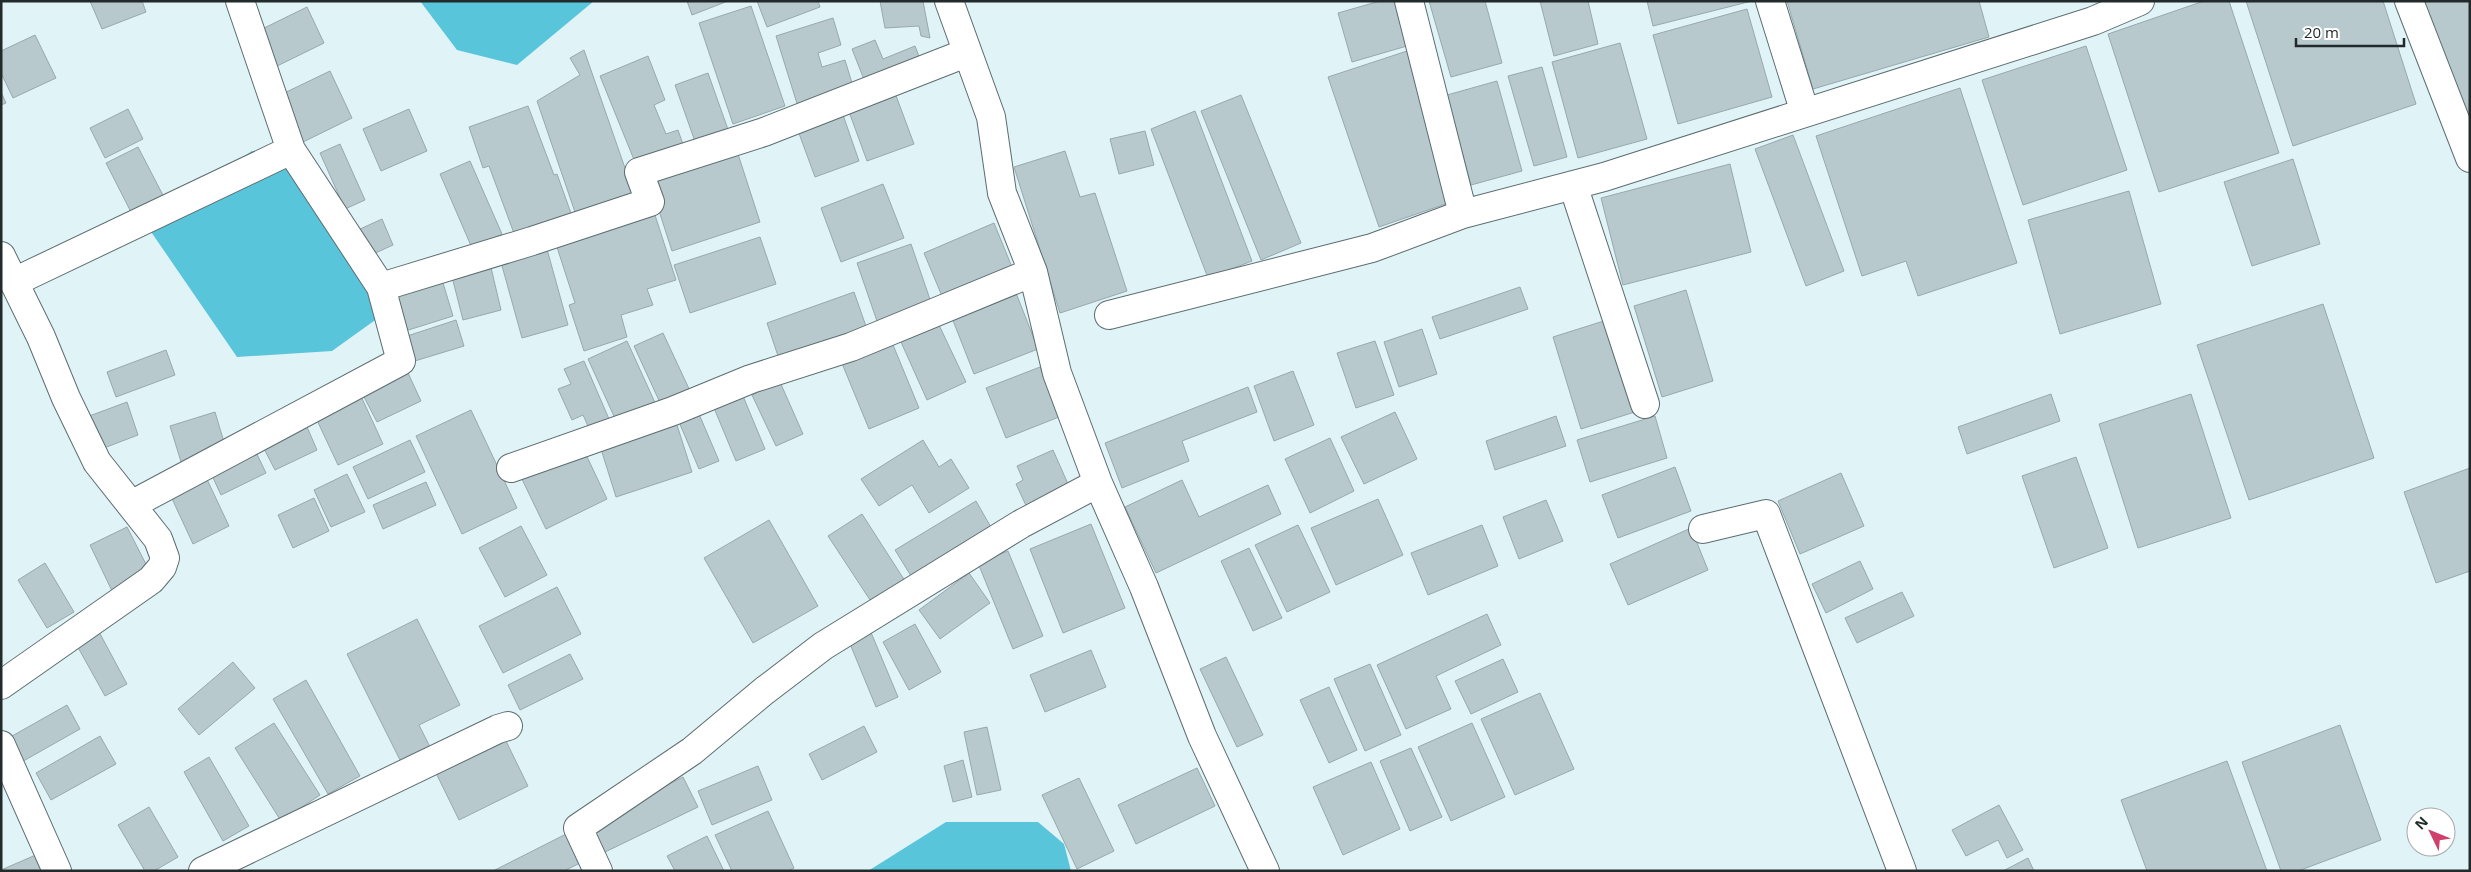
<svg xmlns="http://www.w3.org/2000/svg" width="2471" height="872" viewBox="0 0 2471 872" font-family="'Open Sans',sans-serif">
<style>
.water{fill:#59c5db}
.building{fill:#b7c9cd;stroke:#97a9ad}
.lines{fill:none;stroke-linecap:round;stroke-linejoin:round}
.minor-casing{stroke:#5c6d70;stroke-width:30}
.minor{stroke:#fff;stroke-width:28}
</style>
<rect width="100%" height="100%" fill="#e0f3f7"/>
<path class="water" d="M 420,1 L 594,1 L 517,65 L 457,50 Z
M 252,151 L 315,161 L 392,308 L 332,351 L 237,357 L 145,223 Z
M 946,822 L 1038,822 L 1064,844 L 1071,871 L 868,871 Z"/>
<path class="building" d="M 90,1 L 142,1 L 146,12 L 102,29 Z
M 687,1 L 728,1 L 692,15 Z
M 757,1 L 818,1 L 820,7 L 767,27 Z
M 880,1 L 923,1 L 930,38 L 921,36 L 919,26 L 885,28 Z
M 1380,1 L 1395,1 L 1407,46 L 1352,62 L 1338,13 Z
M 1429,1 L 1485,1 L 1502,63 L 1451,77 Z
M 1540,1 L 1588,1 L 1598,44 L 1554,56 Z
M 1647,1 L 1752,1 L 1653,26 Z
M 1787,1 L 1979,1 L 1989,37 L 1813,89 Z
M 2204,1 L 2229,1 L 2279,153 L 2159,192 L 2108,34 Z
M 2246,1 L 2383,1 L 2416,104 L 2293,146 Z
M 2419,1 L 2470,1 L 2470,141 Z
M 751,6 L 785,106 L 733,124 L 699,23 Z
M 307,7 L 324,43 L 271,69 L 254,33 Z
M 1747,9 L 1772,97 L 1678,124 L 1653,35 Z
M 833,18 L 841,45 L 818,53 L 822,67 L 845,60 L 855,93 L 799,110 L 776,36 Z
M 35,35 L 56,78 L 13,98 L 1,73 L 1,51 Z
M 875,40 L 883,59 L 915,46 L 922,64 L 867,87 L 852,49 Z
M 1620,43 L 1647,139 L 1578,158 L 1552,62 Z
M 2086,46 L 2127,170 L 2023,205 L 1982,80 Z
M 584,50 L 634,194 L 576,215 L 537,101 L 580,75 L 570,58 Z
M 1407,51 L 1457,200 L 1379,227 L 1328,77 Z
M 648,56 L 665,100 L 654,105 L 666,134 L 678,130 L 686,153 L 639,172 L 600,76 Z
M 1542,67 L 1567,157 L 1534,166 L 1508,76 Z
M 330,71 L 352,118 L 299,144 L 276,97 Z
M 708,73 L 731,138 L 698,150 L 675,85 Z
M 1497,81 L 1522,171 L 1471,185 L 1447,95 Z
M 1960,88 L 2017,263 L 1918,296 L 1906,261 L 1862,276 L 1816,136 Z
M 1,92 L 6,103 L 1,105 Z
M 895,93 L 914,144 L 867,161 L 848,109 Z
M 1241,95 L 1301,243 L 1261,260 L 1201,111 Z
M 528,106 L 554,175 L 557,174 L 572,216 L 515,236 L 489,166 L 483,168 L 469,127 Z
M 128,109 L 143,139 L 105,158 L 90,128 Z
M 409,109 L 427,151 L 381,171 L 363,129 Z
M 1195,111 L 1252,261 L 1208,278 L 1151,129 Z
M 842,112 L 859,161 L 815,177 L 797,128 Z
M 1145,131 L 1154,165 L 1119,174 L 1110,139 Z
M 1793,135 L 1844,271 L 1806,286 L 1755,149 Z
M 340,144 L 365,200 L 345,209 L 320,153 Z
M 138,147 L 166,201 L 134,218 L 106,163 Z
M 1065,151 L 1080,197 L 1095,193 L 1127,291 L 1060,313 L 1014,167 Z
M 738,154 L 760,222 L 672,251 L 650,183 Z
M 2293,159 L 2320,244 L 2252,266 L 2224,182 Z
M 470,161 L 502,234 L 472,248 L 440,174 Z
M 1730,164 L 1751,252 L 1623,285 L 1601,198 Z
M 883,184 L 904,238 L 841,262 L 821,208 Z
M 2129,191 L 2161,304 L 2060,334 L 2028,220 Z
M 654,212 L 676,280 L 647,289 L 653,305 L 621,315 L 627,337 L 584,351 L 569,305 L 575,303 L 556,244 Z
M 382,219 L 393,245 L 369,256 L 358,230 Z
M 994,223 L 1014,272 L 944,301 L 924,253 Z
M 760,237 L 776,284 L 690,313 L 674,265 Z
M 545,242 L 568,325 L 522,338 L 499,255 Z
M 911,244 L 933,308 L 879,327 L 857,263 Z
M 489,259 L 501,310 L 463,320 L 450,269 Z
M 440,273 L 453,316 L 402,332 L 389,290 Z
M 1520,287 L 1528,309 L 1440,339 L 1432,317 Z
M 1686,290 L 1713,381 L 1662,397 L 1634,306 Z
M 854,292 L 868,332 L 780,362 L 767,323 Z
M 1016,293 L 1038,349 L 974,374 L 952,318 Z
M 2323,304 L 2374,458 L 2249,500 L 2197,345 Z
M 1610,319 L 1638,411 L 1581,429 L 1553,337 Z
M 456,320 L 464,346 L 405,364 L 398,339 Z
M 939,325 L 966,382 L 927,400 L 901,342 Z
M 1422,329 L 1437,374 L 1399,387 L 1384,342 Z
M 663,333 L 691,393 L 662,407 L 634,346 Z
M 891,340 L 919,408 L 869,429 L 841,361 Z
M 627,341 L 657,407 L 618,425 L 588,359 Z
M 1375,341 L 1394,395 L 1356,408 L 1337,353 Z
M 166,350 L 175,375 L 116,397 L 107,372 Z
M 584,361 L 612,426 L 592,435 L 583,415 L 572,420 L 558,389 L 571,384 L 564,369 Z
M 1040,367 L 1059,417 L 1006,438 L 986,388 Z
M 1293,371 L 1314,425 L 1274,441 L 1254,386 Z
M 408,373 L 421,401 L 377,422 L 363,395 Z
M 780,382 L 803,434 L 776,446 L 752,395 Z
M 1248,387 L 1257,412 L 1182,441 L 1189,461 L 1122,488 L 1105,443 Z
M 360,394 L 383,444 L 338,465 L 315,416 Z
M 2051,394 L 2060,421 L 1967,454 L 1958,427 Z
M 2191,394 L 2231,518 L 2138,548 L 2099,424 Z
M 743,396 L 765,449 L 736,461 L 714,408 Z
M 127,402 L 138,435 L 96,451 L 84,418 Z
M 471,410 L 517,508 L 462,534 L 416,436 Z
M 215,412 L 227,452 L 182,465 L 170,426 Z
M 1395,412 L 1417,459 L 1364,484 L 1341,437 Z
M 699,414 L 719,461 L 699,469 L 679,422 Z
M 1556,416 L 1566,446 L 1495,470 L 1486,441 Z
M 1655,416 L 1667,458 L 1590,482 L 1577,440 Z
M 304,420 L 317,450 L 275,470 L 260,441 Z
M 677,425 L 692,472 L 616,497 L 601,449 Z
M 1330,438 L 1354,491 L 1310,513 L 1285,459 Z
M 410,440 L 425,472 L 368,499 L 353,467 Z
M 923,440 L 939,467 L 951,459 L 969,488 L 929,513 L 912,485 L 879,506 L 861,479 Z
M 581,444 L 607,499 L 546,529 L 519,473 Z
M 253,446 L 266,473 L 221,495 L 208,467 Z
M 1053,450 L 1072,493 L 1029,512 L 1016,484 L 1023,480 L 1017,466 Z
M 2076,457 L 2108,548 L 2054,568 L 2022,476 Z
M 1675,467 L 1691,511 L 1618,538 L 1602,495 Z
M 2470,468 L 2470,571 L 2436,583 L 2404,492 Z
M 204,473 L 229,526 L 193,544 L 168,490 Z
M 1841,473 L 1864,526 L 1800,554 L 1778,501 Z
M 347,474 L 365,512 L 331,527 L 314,490 Z
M 1182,480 L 1199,517 L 1268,485 L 1281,514 L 1156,573 L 1125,507 Z
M 426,482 L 436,505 L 383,529 L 373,505 Z
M 314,498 L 329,531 L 293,548 L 278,515 Z
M 1378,499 L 1403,555 L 1336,585 L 1311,528 Z
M 1546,500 L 1563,541 L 1519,559 L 1503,517 Z
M 976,501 L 996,536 L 916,584 L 895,550 Z
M 862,514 L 907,584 L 874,606 L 828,536 Z
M 769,520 L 818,606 L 753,643 L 704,558 Z
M 1091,524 L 1125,608 L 1063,633 L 1030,549 Z
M 1298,525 L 1330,592 L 1287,612 L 1255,545 Z
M 1482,525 L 1498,566 L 1428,595 L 1411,553 Z
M 521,526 L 547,575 L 505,597 L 479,548 Z
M 127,527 L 151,574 L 113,593 L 90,545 Z
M 1691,528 L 1708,570 L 1628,605 L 1610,564 Z
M 1249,548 L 1282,618 L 1253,631 L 1221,561 Z
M 1008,551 L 1043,636 L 1013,649 L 978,563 Z
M 1860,561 L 1873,589 L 1826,613 L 1812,584 Z
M 45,563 L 74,612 L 47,628 L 18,580 Z
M 969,573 L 990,603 L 940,639 L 919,610 Z
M 557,587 L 581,634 L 503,673 L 479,626 Z
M 1902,592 L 1914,616 L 1857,643 L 1845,618 Z
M 1487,614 L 1501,645 L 1436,676 L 1451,709 L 1406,729 L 1377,665 Z
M 417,619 L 460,705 L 419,725 L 434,755 L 405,770 L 347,654 Z
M 915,624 L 941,672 L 909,690 L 883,642 Z
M 98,630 L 127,684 L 105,696 L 75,642 Z
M 870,630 L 898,697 L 876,707 L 848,639 Z
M 1091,650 L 1106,687 L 1045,712 L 1030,675 Z
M 570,654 L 583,679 L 520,710 L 508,685 Z
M 1226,657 L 1263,735 L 1237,747 L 1200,669 Z
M 1503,659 L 1518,692 L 1471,714 L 1455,681 Z
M 233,662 L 255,688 L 199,735 L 178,709 Z
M 1370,664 L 1401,735 L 1365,751 L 1334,679 Z
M 306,680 L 360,776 L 328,794 L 273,699 Z
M 1329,687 L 1357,750 L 1329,763 L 1300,700 Z
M 1540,693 L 1574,769 L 1515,795 L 1481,719 Z
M 67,705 L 80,729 L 18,764 L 5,740 Z
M 274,723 L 320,795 L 281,821 L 235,748 Z
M 1472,723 L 1505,797 L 1451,821 L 1418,747 Z
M 2340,725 L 2381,840 L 2298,871 L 2281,871 L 2242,762 Z
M 864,726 L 877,752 L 822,780 L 809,754 Z
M 987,727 L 1001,790 L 977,795 L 964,732 Z
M 100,736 L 116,764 L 51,800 L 36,773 Z
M 504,737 L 528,786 L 459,820 L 435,771 Z
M 1411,748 L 1442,817 L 1410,831 L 1380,761 Z
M 209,757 L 249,826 L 223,841 L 184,772 Z
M 963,760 L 972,797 L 953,802 L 944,766 Z
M 2227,761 L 2267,871 L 2147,871 L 2121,800 Z
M 1371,762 L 1400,829 L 1343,855 L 1313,787 Z
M 758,766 L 772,800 L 712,825 L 698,791 Z
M 1197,768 L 1215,806 L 1136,844 L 1118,805 Z
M 683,777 L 698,807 L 601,854 L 587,825 Z
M 1079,778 L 1114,851 L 1077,869 L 1042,795 Z
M 1999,805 L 2023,850 L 2007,858 L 1998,840 L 1966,856 L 1952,830 Z
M 149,807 L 178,857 L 154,871 L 145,871 L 118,825 Z
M 768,811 L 794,868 L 788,871 L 732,871 L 715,835 Z
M 574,830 L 588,859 L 564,871 L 493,871 Z
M 707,836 L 724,871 L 675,871 L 667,856 Z
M 38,854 L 45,871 L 1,871 L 1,870 Z
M 2028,858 L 2034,871 L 2003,871 Z"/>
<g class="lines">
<defs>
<path id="minor" d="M 240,1 L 291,150 L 381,287
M 949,1 L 991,117 L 1002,193 L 1033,272 L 1057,373 L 1098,483 L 1144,587 L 1202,736 L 1265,871
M 1409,1 L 1463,214
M 1770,1 L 1805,113
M 2409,1 L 2470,158
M 1573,185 L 1645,404
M 1,256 L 41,337 L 66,398 L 97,462 L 158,539 L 165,558 L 162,567 L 151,580 L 1,685
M 14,282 L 291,150
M 1109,315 L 1372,248 L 1463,214 L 1604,177 L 2093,21 L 2140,1
M 511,468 L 673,411 L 751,379 L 851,347 L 1033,272
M 131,505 L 401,361 L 381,287 L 532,241 L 650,202 L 639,172 L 764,132 L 966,53
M 1703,529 L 1766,514 L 1902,871
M 1,745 L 57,871
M 203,871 L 498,729 L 508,726
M 598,871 L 578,828 L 692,751 L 764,691 L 823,646 L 1021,524 L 1098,483"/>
</defs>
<use href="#minor" class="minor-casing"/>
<use href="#minor" class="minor"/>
</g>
<rect width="2471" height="872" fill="none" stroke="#232a2c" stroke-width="5"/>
<g transform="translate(2431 832) rotate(313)"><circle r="24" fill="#ffffff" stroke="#a7aaab"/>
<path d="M0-4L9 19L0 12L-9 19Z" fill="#ce416c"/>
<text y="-8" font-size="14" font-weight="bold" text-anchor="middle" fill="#232a2c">N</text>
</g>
<path d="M2296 38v8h108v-8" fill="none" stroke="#232a2c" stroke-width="2.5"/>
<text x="2304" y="38" font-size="15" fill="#232a2c" stroke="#ffffff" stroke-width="4" paint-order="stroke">20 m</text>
</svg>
